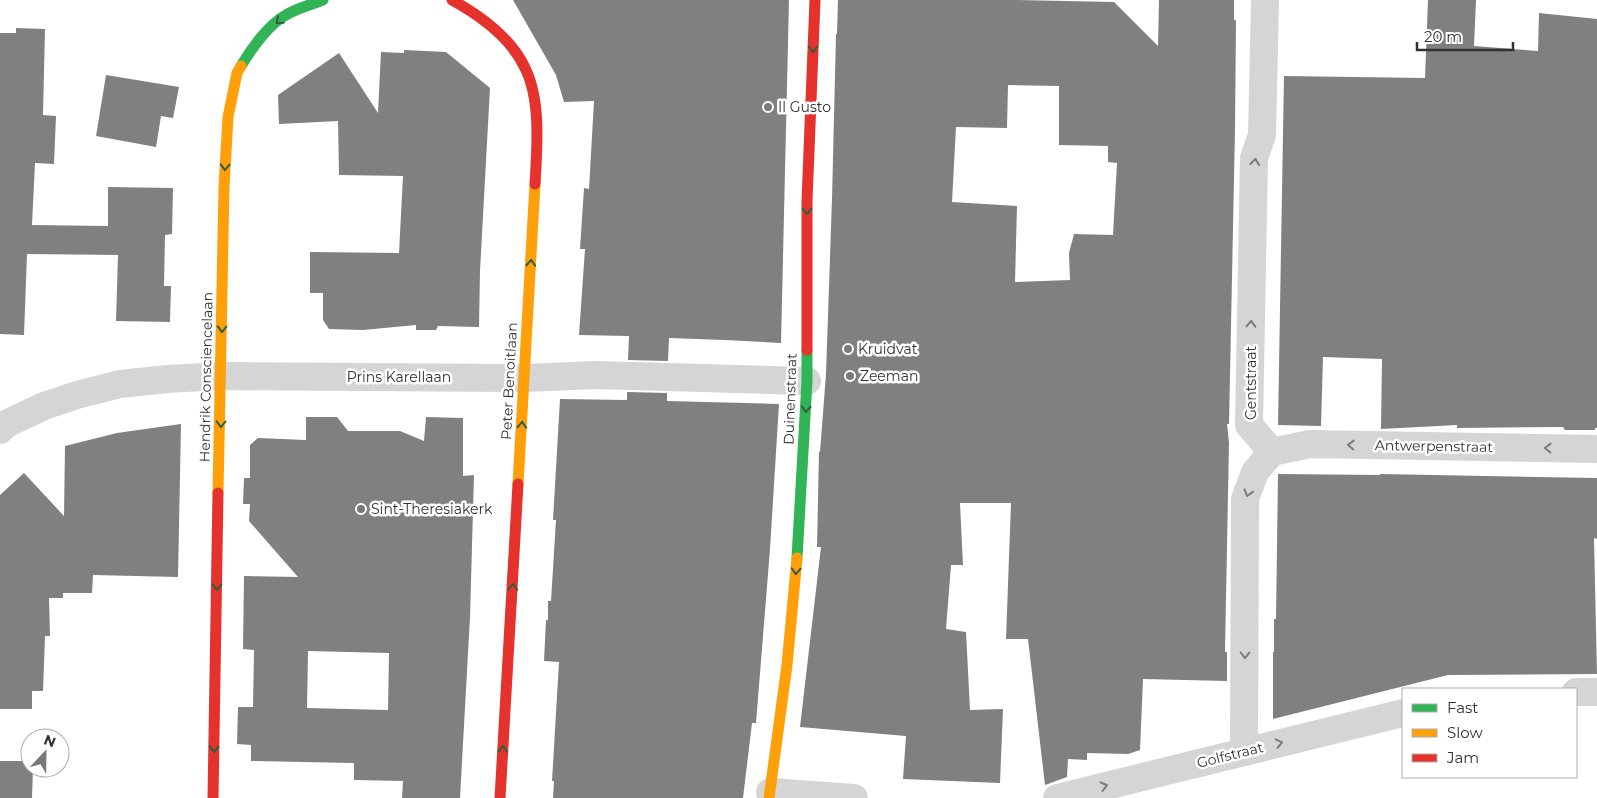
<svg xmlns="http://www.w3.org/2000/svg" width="1597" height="798" viewBox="0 0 1597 798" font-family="Montserrat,sans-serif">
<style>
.building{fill:#808080;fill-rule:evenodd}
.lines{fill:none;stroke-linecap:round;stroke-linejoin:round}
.street{stroke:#d5d5d5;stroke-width:28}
.fast{stroke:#30b455;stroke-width:11}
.slow{stroke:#ff9f0a;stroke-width:11}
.jam{stroke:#e5322d;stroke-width:11}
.oneway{stroke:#315f3e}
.oneway2{stroke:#7b7b7b}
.poi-dot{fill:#797979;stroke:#fff;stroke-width:2}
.labels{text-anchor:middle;stroke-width:5;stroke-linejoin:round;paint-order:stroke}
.poi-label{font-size:14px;fill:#313131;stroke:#fff;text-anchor:start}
.street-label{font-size:14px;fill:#313131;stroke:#fff}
</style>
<rect width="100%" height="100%" fill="#fff"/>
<path class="building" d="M 513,0 L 789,0 L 781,343 L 725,340 L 669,338 L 668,361 L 628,360 L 629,336 L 579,335 L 585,249 L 580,249 L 584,188 L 589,189 L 594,101 L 564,102 L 556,75 Z
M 838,0 L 1017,0 L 1114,2 L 1158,46 L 1159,0 L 1234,0 L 1234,20 L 1236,20 L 1235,130 L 1229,424 L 1227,424 L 1229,443 L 1225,652 L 1227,652 L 1227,681 L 1143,679 L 1140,750 L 1128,754 L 1087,753 L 1087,760 L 1068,759 L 1067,777 L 1045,785 L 1028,639 L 1006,639 L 1011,503 L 960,503 L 963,565 L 951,565 L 946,629 L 966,632 L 970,710 L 1003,709 L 1000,783 L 903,779 L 906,736 L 800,727 L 821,547 L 817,547 L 819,451 L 820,452 L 826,374 L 832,199 L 836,34 L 837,34 ZM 1008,85 L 1059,86 L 1059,145 L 1108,146 L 1108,162 L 1117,163 L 1113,235 L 1074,234 L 1069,253 L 1070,280 L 1015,282 L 1017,206 L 952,202 L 956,127 L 1007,128 Z
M 1428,0 L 1476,0 L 1474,46 L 1538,51 L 1539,13 L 1597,19 L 1597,428 L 1595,428 L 1595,430 L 1565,430 L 1563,427 L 1457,428 L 1457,425 L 1381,429 L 1382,359 L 1323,357 L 1321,426 L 1278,425 L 1284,76 L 1425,78 Z
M 16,28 L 45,29 L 43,115 L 56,116 L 54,164 L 35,163 L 32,225 L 108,226 L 108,187 L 173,188 L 172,234 L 165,235 L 164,286 L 171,286 L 170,322 L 116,321 L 118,255 L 27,254 L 24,335 L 0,334 L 0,33 L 16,33 Z
M 404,50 L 446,52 L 490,88 L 480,271 L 479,327 L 438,326 L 436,330 L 416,330 L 416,325 L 363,330 L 329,329 L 323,320 L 323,293 L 310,293 L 310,252 L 399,253 L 403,176 L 339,175 L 338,121 L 279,124 L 278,95 L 339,53 L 378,113 L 381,52 L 404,53 Z
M 106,75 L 179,87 L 173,118 L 161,116 L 156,147 L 96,136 Z
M 627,392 L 667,393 L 667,401 L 779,404 L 770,549 L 756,723 L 752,723 L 743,798 L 553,798 L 554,781 L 552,781 L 559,662 L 544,661 L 546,620 L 548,620 L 548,601 L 551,601 L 556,520 L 553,520 L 560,399 L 627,400 Z
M 306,417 L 337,417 L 348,431 L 400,431 L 424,441 L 426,417 L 463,418 L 463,476 L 474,475 L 470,617 L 460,798 L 402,798 L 403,781 L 354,780 L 354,763 L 251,761 L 251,745 L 237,744 L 238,707 L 253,707 L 254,650 L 243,649 L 244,576 L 298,577 L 249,521 L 250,504 L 243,504 L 244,478 L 250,478 L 250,445 L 258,438 L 306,440 ZM 308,651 L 389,653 L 388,710 L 307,708 Z
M 181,424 L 178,577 L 93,575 L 92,593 L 63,593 L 63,598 L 49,598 L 50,636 L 45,636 L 43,691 L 32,691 L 32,709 L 0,709 L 0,495 L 24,473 L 64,516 L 65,446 L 117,433 Z
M 1278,474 L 1380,475 L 1380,474 L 1597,478 L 1597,539 L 1594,538 L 1597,674 L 1448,675 L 1273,719 L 1273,652 L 1274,652 L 1274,619 L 1276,619 Z
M 0,761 L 30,761 L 30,768 L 33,768 L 32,798 L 0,798 Z"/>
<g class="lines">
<path class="street" d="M 1265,0 L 1262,135 L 1254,158 L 1249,425 L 1272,452
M 0,430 L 6,424 L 44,406 L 77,395 L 120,384 L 167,379 L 222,376 L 525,378 L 596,375 L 807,381
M 1272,452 L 1310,444 L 1597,449
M 1576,692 L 1597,692
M 1244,751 L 1245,499 L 1255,472 L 1272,452
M 770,792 L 854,798
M 1057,798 L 1403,713"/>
<path class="fast" d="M 241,66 C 251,49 269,24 286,15 C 297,8 311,5 323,0
M 797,558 L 807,381 L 807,350"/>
<path class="slow" d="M 518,484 L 535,184
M 218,493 L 224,187 L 228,117 L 237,73 L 241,66
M 769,798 L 787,665 L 797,558"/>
<path class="jam" d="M 452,0 C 481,16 512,38 526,70 C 541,102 537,149 535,184
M 807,350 L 807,201 L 815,0
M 213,798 L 218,493
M 500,798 L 518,484"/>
</g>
<defs><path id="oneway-chevron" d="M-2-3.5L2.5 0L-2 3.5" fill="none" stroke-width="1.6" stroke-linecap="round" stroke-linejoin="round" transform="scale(1.25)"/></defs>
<g class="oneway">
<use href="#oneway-chevron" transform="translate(279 21) rotate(139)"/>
<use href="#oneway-chevron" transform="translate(813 49) rotate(92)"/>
<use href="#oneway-chevron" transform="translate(225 167) rotate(92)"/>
<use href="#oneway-chevron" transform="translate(807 211) rotate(90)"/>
<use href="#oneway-chevron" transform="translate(531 263) rotate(-87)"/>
<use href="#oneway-chevron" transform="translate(222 329) rotate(91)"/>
<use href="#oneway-chevron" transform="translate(806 409) rotate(93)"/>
<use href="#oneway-chevron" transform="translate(221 424) rotate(91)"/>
<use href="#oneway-chevron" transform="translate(522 425) rotate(-87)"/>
<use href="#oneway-chevron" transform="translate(796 571) rotate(93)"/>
<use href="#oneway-chevron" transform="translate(217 587) rotate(91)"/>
<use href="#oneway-chevron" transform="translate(513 587) rotate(-87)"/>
<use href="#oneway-chevron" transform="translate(214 749) rotate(91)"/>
<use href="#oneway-chevron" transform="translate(503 749) rotate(-87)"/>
</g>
<g class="oneway2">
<use href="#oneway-chevron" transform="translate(1255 162) rotate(-84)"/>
<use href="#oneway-chevron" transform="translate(1251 324) rotate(-89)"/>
<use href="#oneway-chevron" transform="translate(1351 445) rotate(-179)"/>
<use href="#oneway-chevron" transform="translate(1548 448) rotate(-179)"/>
<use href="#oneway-chevron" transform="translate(1248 493) rotate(107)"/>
<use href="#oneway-chevron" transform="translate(1245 655) rotate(90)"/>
<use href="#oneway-chevron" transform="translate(1279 743) rotate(-13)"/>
<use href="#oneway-chevron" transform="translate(1104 786) rotate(-14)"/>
</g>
<g class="poi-dot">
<circle cx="768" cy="107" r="5"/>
<circle cx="848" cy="349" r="5"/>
<circle cx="850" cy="376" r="5"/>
<circle cx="361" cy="509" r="5"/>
</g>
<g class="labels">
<g class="poi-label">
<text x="778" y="112">Il Gusto</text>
<text x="858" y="354">Kruidvat</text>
<text x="860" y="381">Zeeman</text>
<text x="371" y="514">Sint-Theresiakerk</text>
</g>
<g class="street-label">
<text transform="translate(206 377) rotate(-89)" y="5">Hendrik Consciencelaan</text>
<text x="399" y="382">Prins Karellaan</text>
<text transform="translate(509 381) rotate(-87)" y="5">Peter Benoitlaan</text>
<text transform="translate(1251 383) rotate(-90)" y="5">Gentstraat</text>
<text transform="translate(790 399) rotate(-88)" y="5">Duinenstraat</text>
<text transform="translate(1434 446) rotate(1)" y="5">Antwerpenstraat</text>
<text transform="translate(1230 755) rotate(-14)" y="5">Golfstraat</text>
</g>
</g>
<rect x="1402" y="688" width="175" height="90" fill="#ffffff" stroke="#adadad"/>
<rect x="1412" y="704" width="25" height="8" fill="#30b455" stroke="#adadad"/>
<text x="1447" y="713" font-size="15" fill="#313131">Fast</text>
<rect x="1412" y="729" width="25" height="8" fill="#ff9f0a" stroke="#adadad"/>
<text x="1447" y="738" font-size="15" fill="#313131">Slow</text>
<rect x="1412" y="754" width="25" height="8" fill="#e5322d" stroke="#adadad"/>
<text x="1447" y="763" font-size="15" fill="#313131">Jam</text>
<g transform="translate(45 753) rotate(22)"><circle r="24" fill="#ffffff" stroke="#adadad"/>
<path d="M0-4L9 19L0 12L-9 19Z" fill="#797979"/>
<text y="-8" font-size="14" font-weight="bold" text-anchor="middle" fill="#313131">N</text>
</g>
<path d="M1417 42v8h96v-8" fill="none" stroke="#313131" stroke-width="2.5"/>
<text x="1424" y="42" font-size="15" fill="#313131" stroke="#ffffff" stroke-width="4" paint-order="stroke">20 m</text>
</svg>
